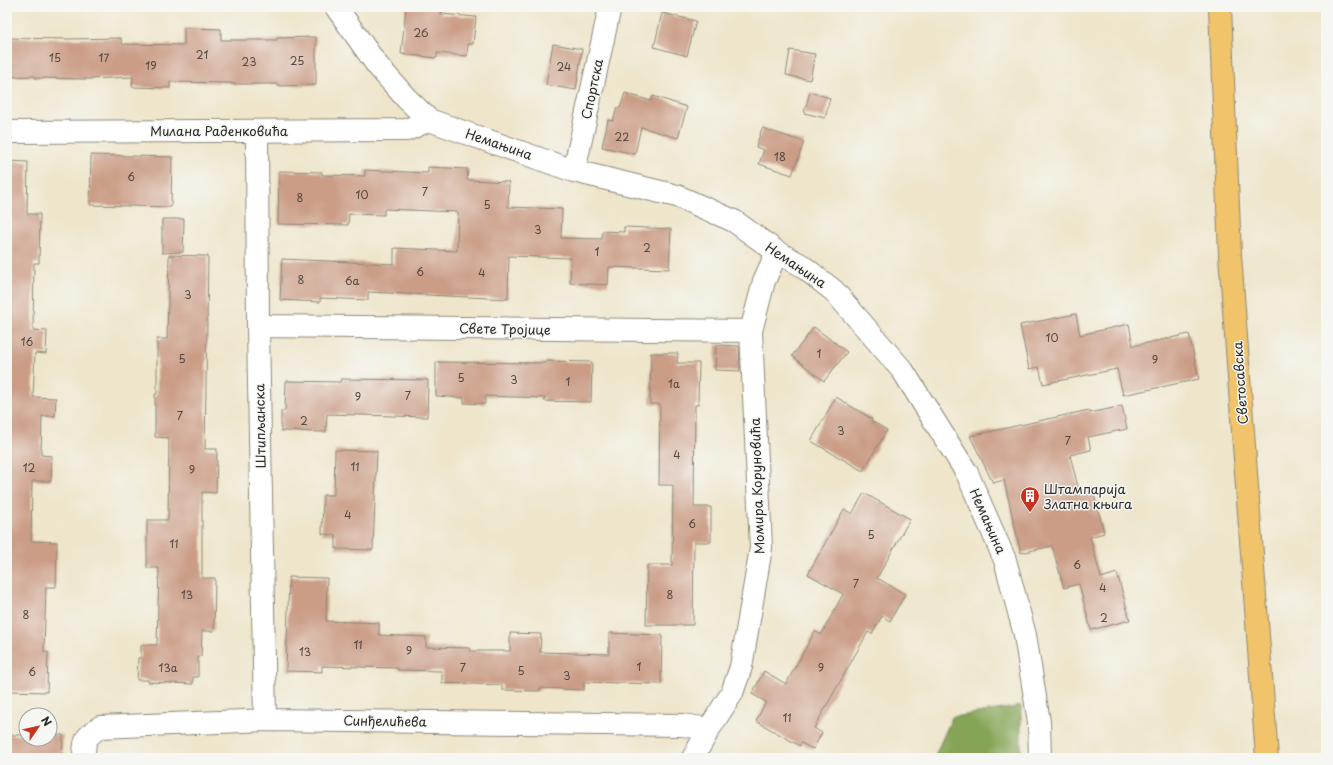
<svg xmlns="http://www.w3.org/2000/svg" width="1333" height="765" viewBox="0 0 1333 765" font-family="'Playpen Sans',sans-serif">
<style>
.forest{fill:#85a457;stroke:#586841}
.building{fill:#cb9d86}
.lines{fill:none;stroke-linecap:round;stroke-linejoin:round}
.minor-casing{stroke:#8c887a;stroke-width:24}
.major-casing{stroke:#8c887a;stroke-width:24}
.minor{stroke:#fff;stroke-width:22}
.major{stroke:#f1c36a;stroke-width:22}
.labels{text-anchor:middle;stroke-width:3;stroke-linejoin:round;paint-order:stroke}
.number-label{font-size:11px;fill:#534842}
.street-label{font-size:13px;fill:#2b2b2b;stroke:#f6f6f2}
.poi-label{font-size:13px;fill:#2b2b2b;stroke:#f6f6f2;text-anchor:start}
</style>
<rect width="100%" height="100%" fill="#f6f6f2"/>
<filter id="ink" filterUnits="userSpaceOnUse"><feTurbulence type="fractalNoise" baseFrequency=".025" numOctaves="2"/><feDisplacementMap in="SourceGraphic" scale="8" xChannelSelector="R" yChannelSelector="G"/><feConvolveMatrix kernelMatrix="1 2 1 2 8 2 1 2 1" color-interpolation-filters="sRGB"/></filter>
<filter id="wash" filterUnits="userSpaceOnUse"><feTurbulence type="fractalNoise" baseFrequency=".012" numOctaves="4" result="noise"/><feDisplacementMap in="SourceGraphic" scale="16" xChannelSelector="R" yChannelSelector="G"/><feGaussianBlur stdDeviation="0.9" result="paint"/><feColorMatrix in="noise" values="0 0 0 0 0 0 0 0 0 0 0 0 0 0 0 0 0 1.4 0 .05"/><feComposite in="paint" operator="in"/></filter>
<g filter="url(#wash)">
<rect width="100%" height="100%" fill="#eee5ca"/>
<path class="forest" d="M 1021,706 L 1021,758 L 934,758 L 952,717 Z"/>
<g id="blocks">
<path class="building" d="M 406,7 L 442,7 L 441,14 L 476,17 L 473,44 L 468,44 L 467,56 L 437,53 L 437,58 L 401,54 Z
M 662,13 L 696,21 L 687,56 L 654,47 Z
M 184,28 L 221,29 L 221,40 L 277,40 L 277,38 L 316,37 L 316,85 L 278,86 L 278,84 L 231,84 L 231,83 L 170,82 L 170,88 L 132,87 L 133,77 L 89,79 L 35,78 L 35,76 L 7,77 L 7,38 L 68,39 L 121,38 L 122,44 L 184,45 Z
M 553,44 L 582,49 L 576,90 L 546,85 Z
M 790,50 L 815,54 L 810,80 L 786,75 Z
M 810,92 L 830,98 L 825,118 L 804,113 Z
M 625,93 L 651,101 L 653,96 L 687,107 L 678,138 L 641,127 L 635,154 L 602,147 L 608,120 L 613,121 L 617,108 L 620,108 Z
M 762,128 L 804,142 L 792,175 L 759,164 L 764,150 L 756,147 Z
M 91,155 L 172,157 L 171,207 L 90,205 Z
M 7,161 L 28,162 L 27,214 L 40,214 L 39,263 L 34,263 L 33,330 L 47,331 L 46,354 L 35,353 L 33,397 L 56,398 L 55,416 L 42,416 L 41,455 L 52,456 L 51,481 L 32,481 L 31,541 L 57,542 L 56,587 L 46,587 L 44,652 L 48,652 L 47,692 L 7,691 Z
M 428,167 L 468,169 L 467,180 L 509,182 L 508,207 L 562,209 L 561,238 L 602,239 L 602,231 L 624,232 L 624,227 L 671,229 L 669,269 L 609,267 L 608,285 L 570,283 L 571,258 L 509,256 L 508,299 L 368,292 L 368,300 L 320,298 L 320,302 L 280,300 L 282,259 L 394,264 L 394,248 L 457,251 L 458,212 L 384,209 L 384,215 L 349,214 L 348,225 L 278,224 L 279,171 L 322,172 L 322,175 L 365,176 L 365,170 L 428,173 Z
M 162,219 L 184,219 L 183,252 L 162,253 Z
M 169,255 L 208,256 L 205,449 L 217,449 L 216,493 L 202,492 L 202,578 L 215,578 L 214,631 L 202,631 L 201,656 L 198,656 L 198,677 L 193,677 L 193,684 L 148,682 L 148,680 L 137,680 L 138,658 L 141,658 L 141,645 L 157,645 L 159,568 L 147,568 L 147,520 L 168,520 L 169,438 L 155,437 L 155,394 L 157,394 L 157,339 L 167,339 Z
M 1076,314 L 1080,335 L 1129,324 L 1133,346 L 1189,334 L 1199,379 L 1123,395 L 1117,369 L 1043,384 L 1039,367 L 1029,369 L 1020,325 Z
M 814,327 L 847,352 L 824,381 L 792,356 Z
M 716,345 L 739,346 L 740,371 L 715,370 Z
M 651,353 L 678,353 L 677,363 L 699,363 L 698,405 L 695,405 L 694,507 L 711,507 L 711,542 L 694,542 L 693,625 L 646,625 L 647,565 L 672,565 L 673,485 L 659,485 L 660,404 L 650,404 Z
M 546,361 L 592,362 L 591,402 L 544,401 L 545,398 L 485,396 L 485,404 L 464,403 L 464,398 L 436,396 L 436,362 L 546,363 Z
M 341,379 L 428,380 L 427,417 L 327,414 L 326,432 L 281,431 L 281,411 L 285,411 L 286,381 L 340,382 Z
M 836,397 L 872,419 L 871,421 L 887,430 L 863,471 L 811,441 Z
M 1122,406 L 1127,429 L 1088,437 L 1091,450 L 1070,455 L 1079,491 L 1092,487 L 1104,533 L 1090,537 L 1101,578 L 1117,573 L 1130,620 L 1091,630 L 1079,584 L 1064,588 L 1052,546 L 1021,553 L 1004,480 L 993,483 L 970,436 L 1089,410 L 1090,413 Z
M 335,450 L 377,451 L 373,550 L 336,549 L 336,535 L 322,534 L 323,495 L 334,495 Z
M 864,493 L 910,519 L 877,578 L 905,594 L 890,621 L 882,616 L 872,634 L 868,632 L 814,728 L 822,733 L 813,749 L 801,743 L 800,746 L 756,721 L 766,702 L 752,694 L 764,671 L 786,684 L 815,631 L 821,635 L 843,594 L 808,574 L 844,509 L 852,514 Z
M 289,577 L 327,578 L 326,621 L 379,623 L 379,635 L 426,637 L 426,647 L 470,648 L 470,651 L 510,651 L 510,633 L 541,634 L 540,652 L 609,654 L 609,633 L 662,635 L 661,684 L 584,682 L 584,690 L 540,688 L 540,691 L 502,690 L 502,685 L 442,683 L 442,671 L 398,670 L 398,668 L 322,666 L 322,672 L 286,671 Z
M 7,735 L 26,735 L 26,739 L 50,739 L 50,735 L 63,735 L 62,758 L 7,758 Z"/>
</g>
</g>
<g filter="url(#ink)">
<use href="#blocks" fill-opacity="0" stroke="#8c887a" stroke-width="1"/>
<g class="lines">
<defs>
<path id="minor" d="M 336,7 L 377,65 L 406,98 L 429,120 L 574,171 L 677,196 L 734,221 L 777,252 L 801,265 L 834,291 L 903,371 L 967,473 L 1005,560 L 1025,635 L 1039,722 L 1040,758
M 257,131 L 258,326 L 265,720
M 7,132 L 407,130 L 429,120
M 574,171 L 610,7
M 258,326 L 751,331
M 84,758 C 84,740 85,737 100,727 L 265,720 L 682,725 L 709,729
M 693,758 L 709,729 L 732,693 L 741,667 L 761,548 L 751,331 L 764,281 L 777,252"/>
<path id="major" d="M 1220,7 L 1230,255 L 1267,758"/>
</defs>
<use href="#minor" class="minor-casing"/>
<use href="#major" class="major-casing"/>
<use href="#minor" class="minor"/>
<use href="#major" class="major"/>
</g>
</g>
<defs>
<symbol id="building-pin" viewBox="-11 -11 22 30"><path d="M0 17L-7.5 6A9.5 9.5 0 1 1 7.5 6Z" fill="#c8321e" stroke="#f6f6f2"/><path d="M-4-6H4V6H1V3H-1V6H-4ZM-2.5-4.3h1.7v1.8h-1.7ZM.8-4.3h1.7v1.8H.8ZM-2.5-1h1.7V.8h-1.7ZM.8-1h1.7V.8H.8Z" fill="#fff"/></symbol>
</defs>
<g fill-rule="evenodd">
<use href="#building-pin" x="1019" y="485" width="22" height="30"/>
</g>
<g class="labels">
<g class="number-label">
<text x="421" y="37">26</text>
<text x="202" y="59">21</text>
<text x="55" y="62">15</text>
<text x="104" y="62">17</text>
<text x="297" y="65">25</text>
<text x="249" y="66">23</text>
<text x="151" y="70">19</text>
<text x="564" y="71">24</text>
<text x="622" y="141">22</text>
<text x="780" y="161">18</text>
<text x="131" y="181">6</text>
<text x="425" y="196">7</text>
<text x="362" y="199">10</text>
<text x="300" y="202">8</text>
<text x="487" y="209">5</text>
<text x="538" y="234">3</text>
<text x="647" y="252">2</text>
<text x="597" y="256">1</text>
<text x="420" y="276">6</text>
<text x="482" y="277">4</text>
<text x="301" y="284">8</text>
<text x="352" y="285">6a</text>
<text x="188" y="299">3</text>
<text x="1052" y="342">10</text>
<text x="27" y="346">16</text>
<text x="819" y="358">1</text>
<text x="182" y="363">5</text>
<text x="1155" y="364">9</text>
<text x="461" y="382">5</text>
<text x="514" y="384">3</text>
<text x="568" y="386">1</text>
<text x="674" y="388">1a</text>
<text x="408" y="400">7</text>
<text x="358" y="401">9</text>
<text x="180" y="420">7</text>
<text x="304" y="425">2</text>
<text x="841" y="435">3</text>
<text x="1068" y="445">7</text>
<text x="677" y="459">4</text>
<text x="355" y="471">11</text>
<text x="29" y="472">12</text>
<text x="192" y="474">9</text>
<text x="348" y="519">4</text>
<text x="692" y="528">6</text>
<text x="871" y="539">5</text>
<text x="174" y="548">11</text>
<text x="1077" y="569">6</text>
<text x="856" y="588">7</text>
<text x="1103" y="592">4</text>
<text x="187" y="599">13</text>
<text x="670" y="599">8</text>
<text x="26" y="619">8</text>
<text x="1104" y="622">2</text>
<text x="358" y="649">11</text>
<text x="409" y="655">9</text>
<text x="305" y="656">13</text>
<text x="639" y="671">1</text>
<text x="168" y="672">13a</text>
<text x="463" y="672">7</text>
<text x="821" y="672">9</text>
<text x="521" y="675">5</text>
<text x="32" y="676">6</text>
<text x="567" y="680">3</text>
<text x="787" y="722">11</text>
</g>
<g class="street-label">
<text transform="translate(592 89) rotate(-78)" y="5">Спортска</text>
<text x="219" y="136">Милана Раденковића</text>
<text transform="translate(499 144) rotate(19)" y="5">Немањина</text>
<text transform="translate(796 265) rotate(34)" y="5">Немањина</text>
<text transform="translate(505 329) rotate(1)" y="5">Свете Тројице</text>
<text transform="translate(1240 383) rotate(-94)" y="5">Светосавска</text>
<text transform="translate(260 426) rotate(-91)" y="5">Штипљанска</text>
<text transform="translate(757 486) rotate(-92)" y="5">Момира Коруновића</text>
<text transform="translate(988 521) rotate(66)" y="5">Немањина</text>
<text transform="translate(385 721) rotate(1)" y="5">Синђелићева</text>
</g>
<g class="poi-label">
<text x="1044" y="494">Штампарија<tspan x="1044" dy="15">Златна књига</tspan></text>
</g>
</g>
<rect width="1333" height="765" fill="none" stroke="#f6f6f2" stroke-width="24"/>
<g transform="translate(38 727) rotate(56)"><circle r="19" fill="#f6f6f2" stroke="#a5a5a2"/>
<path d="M0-3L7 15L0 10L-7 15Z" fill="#c8321e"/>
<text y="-6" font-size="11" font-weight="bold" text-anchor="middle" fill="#2b2b2b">N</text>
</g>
</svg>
